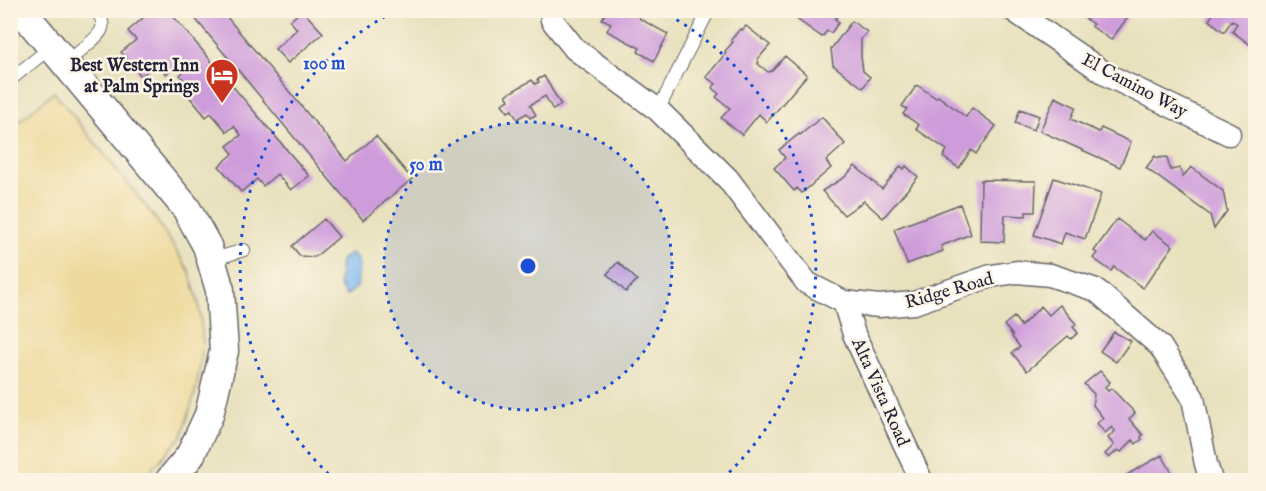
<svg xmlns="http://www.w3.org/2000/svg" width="1266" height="491" viewBox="0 0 1266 491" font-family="'IM FELL English',serif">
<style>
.sand{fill:#eeda9e;stroke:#887e6c;stroke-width:1.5}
.water{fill:#81bcf3;stroke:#526f97;stroke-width:1.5}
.building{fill:#ce9bdb}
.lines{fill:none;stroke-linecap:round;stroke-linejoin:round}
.service-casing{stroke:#676568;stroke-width:14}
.minor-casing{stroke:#676568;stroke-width:25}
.tertiary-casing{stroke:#676568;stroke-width:31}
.service{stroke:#fff;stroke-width:12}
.minor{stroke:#fff;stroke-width:22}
.tertiary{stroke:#fff;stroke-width:28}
.ring{fill:none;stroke:#1d4ed8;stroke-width:3;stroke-dasharray:3 6}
.labels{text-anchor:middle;stroke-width:5;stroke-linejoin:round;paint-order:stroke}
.poi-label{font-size:18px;font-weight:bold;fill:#22223b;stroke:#fcf5e5;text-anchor:end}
.street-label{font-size:18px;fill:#22223b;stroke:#fcf5e5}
.centre{fill:#1d4ed8;stroke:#fcf5e5;stroke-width:3}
.ring-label{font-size:18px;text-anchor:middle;font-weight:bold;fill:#1d4ed8;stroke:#fcf5e5;stroke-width:5;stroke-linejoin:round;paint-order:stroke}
</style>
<rect width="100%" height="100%" fill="#fcf5e5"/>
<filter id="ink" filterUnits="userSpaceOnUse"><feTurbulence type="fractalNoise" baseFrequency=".0167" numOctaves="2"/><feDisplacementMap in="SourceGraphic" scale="12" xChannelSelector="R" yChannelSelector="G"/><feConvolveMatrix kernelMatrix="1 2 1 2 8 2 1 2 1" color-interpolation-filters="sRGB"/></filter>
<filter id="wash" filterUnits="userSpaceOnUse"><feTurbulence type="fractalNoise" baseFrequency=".008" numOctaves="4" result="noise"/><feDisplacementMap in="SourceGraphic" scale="24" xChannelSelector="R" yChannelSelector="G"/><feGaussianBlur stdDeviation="1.35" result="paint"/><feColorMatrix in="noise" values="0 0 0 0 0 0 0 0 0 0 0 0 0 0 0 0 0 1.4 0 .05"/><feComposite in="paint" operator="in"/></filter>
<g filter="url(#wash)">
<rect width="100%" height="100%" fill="#e8e1bd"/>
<path class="sand" d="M 54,92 L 153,215 L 189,270 L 199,305 L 203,343 L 197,386 L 182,436 L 142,480 L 11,480 L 11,128 Z"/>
<path class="water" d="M 352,253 L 359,264 L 357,287 L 346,296 L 339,285 L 341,260 Z"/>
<g id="blocks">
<path class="building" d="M 136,10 L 168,10 L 309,176 L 291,190 L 277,174 L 263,186 L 257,179 L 241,192 L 219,166 L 233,154 L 227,146 L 241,135 L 234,126 L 227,132 L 211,113 L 206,117 L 188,95 L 193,91 L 180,75 L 186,70 L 180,63 L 166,74 L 157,63 L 141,76 L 121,52 L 136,40 L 128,31 L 143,18 Z
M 188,10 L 221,10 L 347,161 L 376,136 L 412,179 L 363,220 Z
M 302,10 L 323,33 L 288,63 L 275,49 L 297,29 L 290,21 Z
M 607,10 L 637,10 L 640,19 L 668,34 L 654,61 L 638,52 L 640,48 L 607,31 L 611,23 L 602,19 Z
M 805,10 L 837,10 L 840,13 L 835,19 L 839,22 L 831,33 L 827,31 L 822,37 L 798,20 Z
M 1067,10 L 1120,10 L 1128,17 L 1111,40 L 1091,26 L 1093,24 L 1076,12 L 1074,15 Z
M 1216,10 L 1243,10 L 1256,19 L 1256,49 L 1232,31 L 1237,24 L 1232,20 L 1224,32 L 1209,20 Z
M 852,21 L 867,32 L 861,39 L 861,57 L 863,71 L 870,77 L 863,88 L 833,65 L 831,49 Z
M 746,26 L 770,45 L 758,59 L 758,64 L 768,72 L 772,71 L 785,56 L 807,75 L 767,122 L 759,114 L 742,135 L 721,118 L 730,108 L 716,97 L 719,94 L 712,88 L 716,84 L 706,77 L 726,53 L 725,51 L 733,42 L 731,40 L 740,29 L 742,30 Z
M 544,76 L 561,105 L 553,110 L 545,96 L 530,105 L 536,115 L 530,118 L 527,113 L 517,119 L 512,110 L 508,112 L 502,104 L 509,100 L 506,95 L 532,80 L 535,84 L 539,82 L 537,80 Z
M 917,85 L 936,98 L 938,96 L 966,117 L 972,108 L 996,126 L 976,154 L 971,150 L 959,168 L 943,157 L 947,150 L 916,129 L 919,125 L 903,114 L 907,109 L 902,106 Z
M 1055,97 L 1076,107 L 1071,119 L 1099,132 L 1101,128 L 1131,142 L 1120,167 L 1040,131 Z
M 1020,109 L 1039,116 L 1034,130 L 1015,123 Z
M 822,117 L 845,144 L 826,161 L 831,168 L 802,193 L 797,188 L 794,191 L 774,168 L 785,158 L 779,150 L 799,134 L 800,135 Z
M 1155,156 L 1157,158 L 1167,157 L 1170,170 L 1180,168 L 1183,177 L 1191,167 L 1223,191 L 1227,211 L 1214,229 L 1210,215 L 1146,168 Z
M 855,166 L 882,189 L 901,166 L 904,169 L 906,166 L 918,177 L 883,218 L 864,201 L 844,215 L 822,191 L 845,177 Z
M 1054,178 L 1101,194 L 1085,239 L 1065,232 L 1061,244 L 1034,235 Z
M 981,180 L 1036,181 L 1035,212 L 1026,212 L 1026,216 L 1005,215 L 1004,242 L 980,241 Z
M 960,204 L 971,234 L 941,246 L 943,251 L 907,264 L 894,229 Z
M 324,219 L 339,237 L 315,257 L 300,256 L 292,246 Z
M 1117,219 L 1145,240 L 1152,231 L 1173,246 L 1143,288 L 1114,267 L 1111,271 L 1093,258 L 1097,253 L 1094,251 Z
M 618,262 L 637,280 L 626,292 L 607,274 Z
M 1060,305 L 1076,324 L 1073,327 L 1078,333 L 1071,339 L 1068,336 L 1027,371 L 1012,353 L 1020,347 L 1012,337 L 1013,336 L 1004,325 L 1014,317 L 1021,326 L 1041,306 L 1049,315 Z
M 1114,332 L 1131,341 L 1116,362 L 1100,351 Z
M 1100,371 L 1110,382 L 1105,387 L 1106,389 L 1108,391 L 1111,388 L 1135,413 L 1129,419 L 1143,435 L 1141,437 L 1142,439 L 1136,444 L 1133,440 L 1121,452 L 1118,450 L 1109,458 L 1105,454 L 1114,445 L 1108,438 L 1115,431 L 1112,427 L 1105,433 L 1097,423 L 1103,418 L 1093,405 L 1094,394 L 1084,384 Z
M 1162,455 L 1176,480 L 1181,477 L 1183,480 L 1122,480 L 1121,478 Z"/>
</g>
</g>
<g filter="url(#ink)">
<use href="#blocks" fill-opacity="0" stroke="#676568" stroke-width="1.5"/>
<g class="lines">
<defs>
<path id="service" d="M 66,63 C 72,58 79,52 85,47 C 99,35 110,28 96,10
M 10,80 L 51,47
M 658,110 L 709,10
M 211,260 L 244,250"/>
<path id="minor" d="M 551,10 L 552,20 L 575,49 L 658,110 L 728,179 L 777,244 L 807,283 L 844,302 L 879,306 L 914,303 L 991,276 L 1017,272 L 1050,275 L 1096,290 L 1160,346 L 1193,398 L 1206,464 L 1211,480
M 1013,10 L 1109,76 L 1229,134
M 844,302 L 854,334 L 921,480"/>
<path id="tertiary" d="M 21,10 L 186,208 L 207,246 L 220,290 L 224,351 L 209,415 L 190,456 L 170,480"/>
</defs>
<use href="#service" class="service-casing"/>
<use href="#minor" class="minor-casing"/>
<use href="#tertiary" class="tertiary-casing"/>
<use href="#service" class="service"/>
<use href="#minor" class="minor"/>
<use href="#tertiary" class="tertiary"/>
</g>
</g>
<circle cx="528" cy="266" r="144" fill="#1d4ed8" fill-opacity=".12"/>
<g class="ring">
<circle cx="528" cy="266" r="144"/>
<path d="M335 480A288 288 0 0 1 395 11M661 11A288 288 0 0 1 721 480"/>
</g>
<defs>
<symbol id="hotel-pin" viewBox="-11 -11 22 30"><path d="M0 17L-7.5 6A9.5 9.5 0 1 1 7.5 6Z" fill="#c8321e" stroke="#fcf5e5"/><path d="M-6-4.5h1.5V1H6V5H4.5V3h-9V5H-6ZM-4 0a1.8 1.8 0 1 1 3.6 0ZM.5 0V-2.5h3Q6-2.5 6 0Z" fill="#fff"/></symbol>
</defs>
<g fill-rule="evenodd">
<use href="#hotel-pin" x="203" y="56" width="38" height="52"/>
</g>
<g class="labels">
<g class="poi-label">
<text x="199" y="71">Best Western Inn<tspan x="199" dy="21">at Palm Springs</tspan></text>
</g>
<g class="street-label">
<text transform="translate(1135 85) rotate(28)" y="6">El Camino Way</text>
<text transform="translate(949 290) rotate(-16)" y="6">Ridge Road</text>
<text transform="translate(881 392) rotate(66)" y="6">Alta Vista Road</text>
</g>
</g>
<circle cx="528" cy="266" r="9" class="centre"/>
<g class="ring-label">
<text x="324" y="69">100 m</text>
<text x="426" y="170">50 m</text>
</g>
<rect width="1266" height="491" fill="none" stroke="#fcf5e5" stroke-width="36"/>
</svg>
